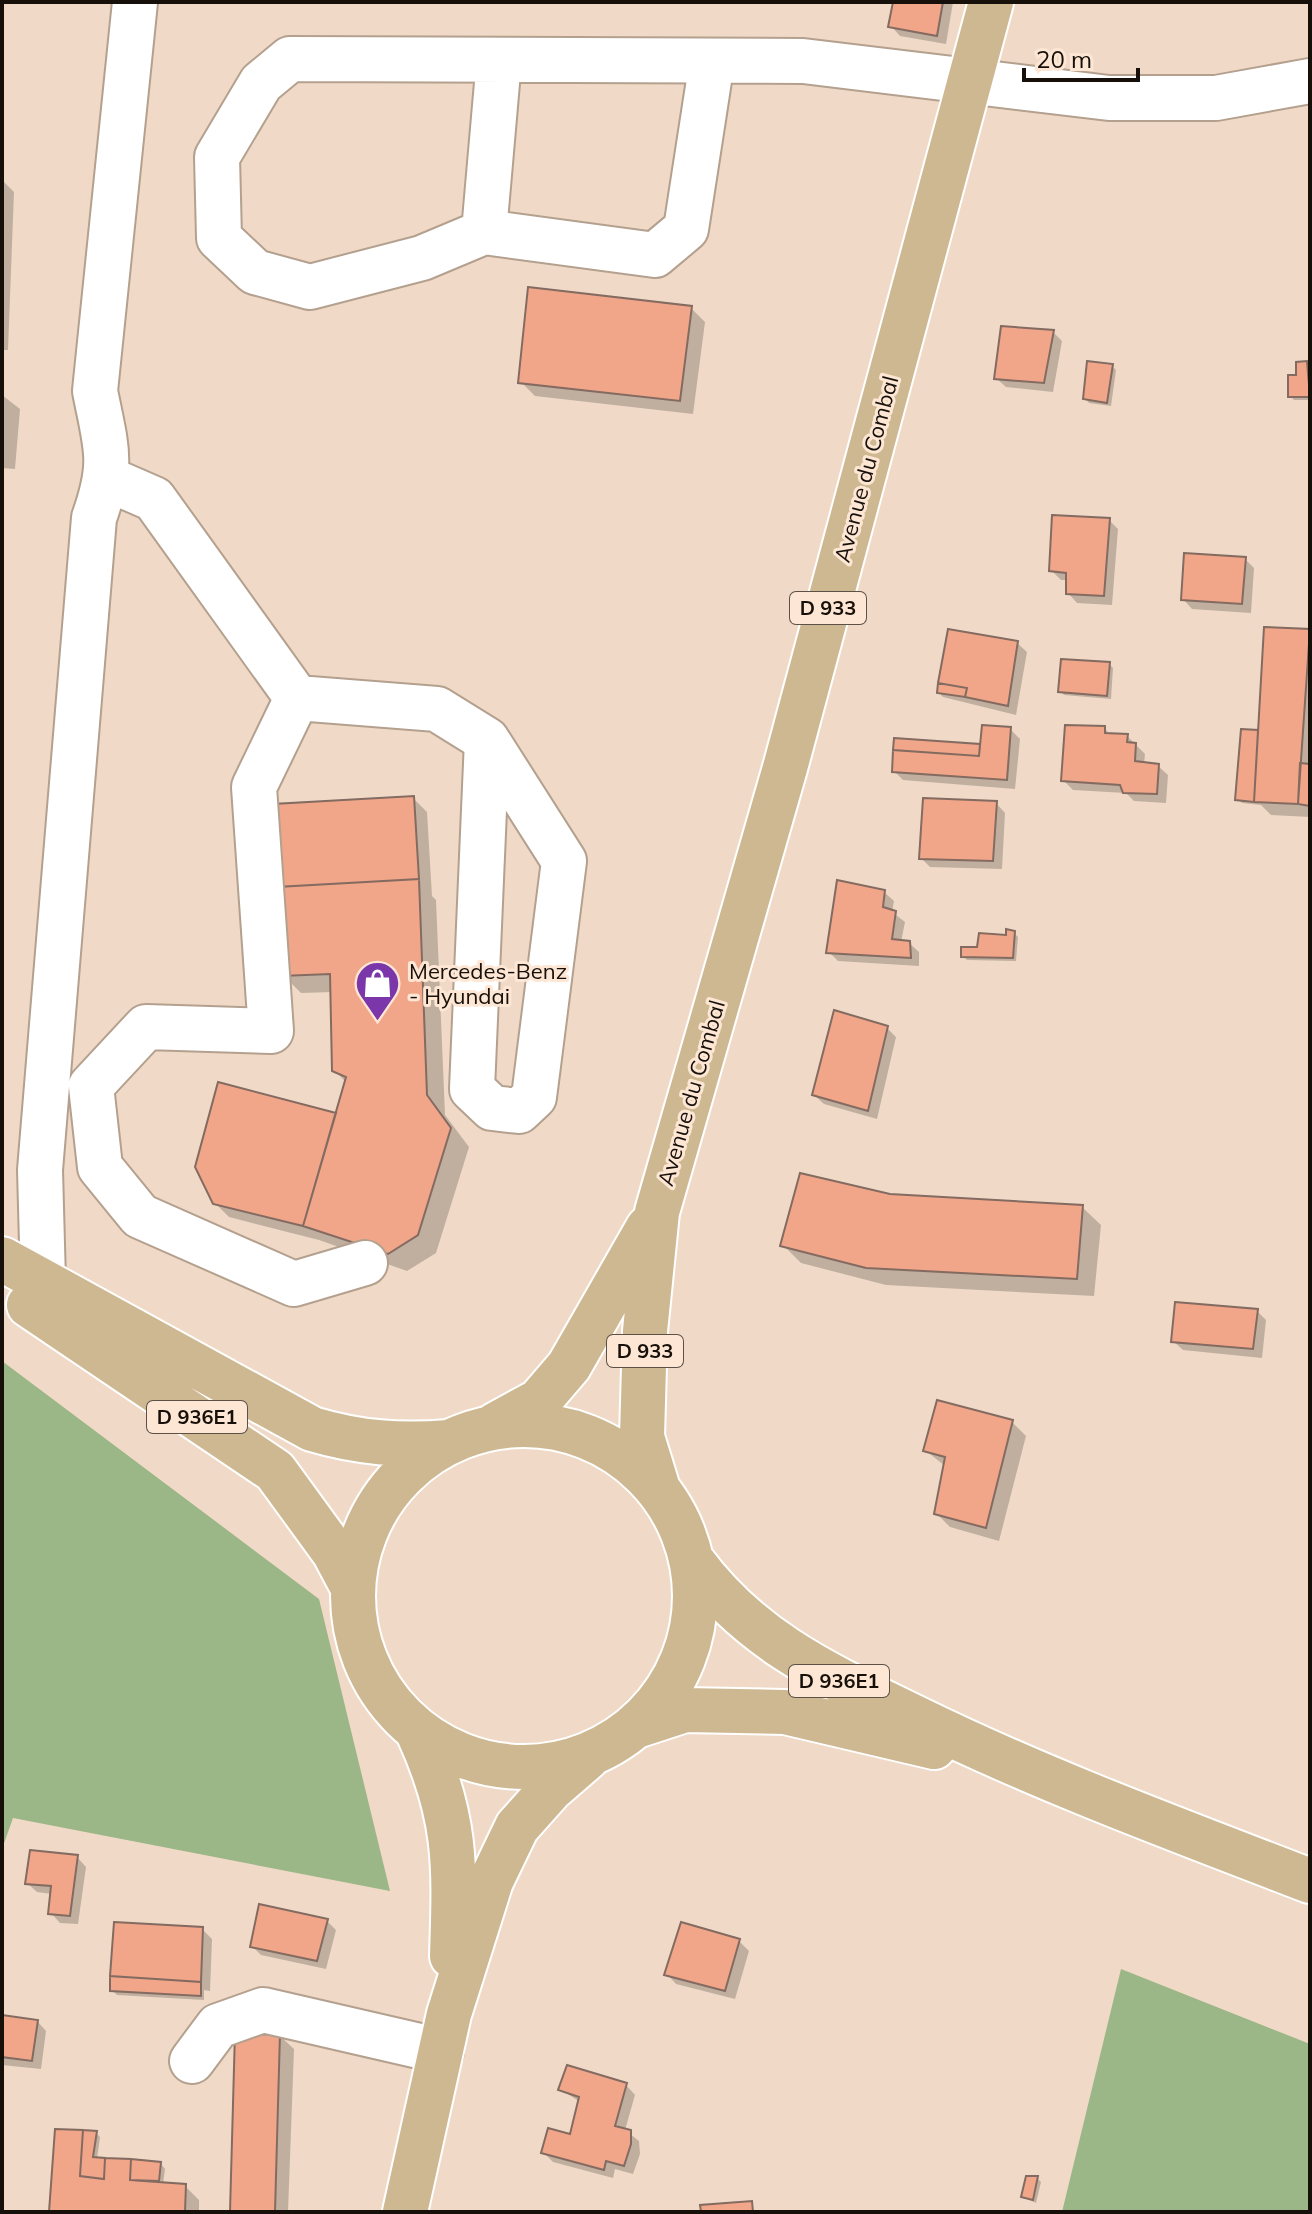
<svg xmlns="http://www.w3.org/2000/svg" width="1312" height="2214" viewBox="0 0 1312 2214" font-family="Mulish,sans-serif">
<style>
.green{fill:#9bb687}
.shadow{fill:#0003}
.building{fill:#f2a689;stroke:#836b61;stroke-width:2}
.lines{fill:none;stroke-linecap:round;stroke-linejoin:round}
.minor-casing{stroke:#b4a08e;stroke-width:48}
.major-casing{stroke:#fff;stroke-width:48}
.minor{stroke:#fff;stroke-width:44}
.major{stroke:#ceb891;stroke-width:44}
.labels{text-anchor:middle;stroke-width:6;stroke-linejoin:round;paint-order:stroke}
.shield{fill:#fde7d4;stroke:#5c5047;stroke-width:2}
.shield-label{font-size:20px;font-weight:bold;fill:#17100a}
.street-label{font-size:22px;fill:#17100a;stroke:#fde7d4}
.poi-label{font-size:22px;fill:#17100a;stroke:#fde7d4;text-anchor:start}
</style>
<rect width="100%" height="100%" fill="#f0dac7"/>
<path class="green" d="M 2,1361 L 319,1599 L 390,1891 L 13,1818 L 2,1849 Z
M 1121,1969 L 1310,2044 L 1310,2212 L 1062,2212 Z"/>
<path class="shadow" d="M 895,2 L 953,2 L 946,44 L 900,36 L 891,26 Z
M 2,180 L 14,192 L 8,350 L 2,350 Z
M 691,308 L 705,322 L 693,414 L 535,396 L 521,382 Z
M 1053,332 L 1062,341 L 1053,392 L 1006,387 L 996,378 Z
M 1306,363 L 1310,367 L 1310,400 L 1294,400 L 1290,396 Z
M 1112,366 L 1116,370 L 1111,406 L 1089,403 L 1085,398 Z
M 2,395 L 20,409 L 15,469 L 2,468 Z
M 1109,520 L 1118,529 L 1112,605 L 1077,603 L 1068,593 L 1068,580 L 1061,580 L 1051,570 Z
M 1245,559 L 1254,568 L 1251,613 L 1192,609 L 1183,599 Z
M 1266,629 L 1310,631 L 1310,817 L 1271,815 L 1261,805 L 1242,803 L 1238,799 L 1257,732 L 1260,735 Z
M 1017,643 L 1027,652 L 1016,715 L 943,697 L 939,693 Z
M 1109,664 L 1113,668 L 1111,699 L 1064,695 L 1060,691 Z
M 1104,728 L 1111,735 L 1127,736 L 1145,754 L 1144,764 L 1158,766 L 1168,775 L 1166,803 L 1134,801 L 1126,793 L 1073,790 L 1063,780 Z
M 1010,729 L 1020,739 L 1015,789 L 903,780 L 894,771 L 979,746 L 982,749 Z
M 413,798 L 427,812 L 432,896 L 436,900 L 445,1115 L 469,1147 L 436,1253 L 407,1271 L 319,1240 L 229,1217 L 214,1202 L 337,1117 L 347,1083 L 334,1070 L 333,992 L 301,993 L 283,975 Z
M 996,803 L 1005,813 L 1002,869 L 930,867 L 921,858 Z
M 884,892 L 894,901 L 892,912 L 905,922 L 901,942 L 909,943 L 919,952 L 919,966 L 838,961 L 829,952 Z
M 1014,933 L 1018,937 L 1016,961 L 967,960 L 963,956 Z
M 887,1028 L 896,1037 L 877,1119 L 824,1104 L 814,1095 Z
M 890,1196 L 1082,1207 L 1101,1225 L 1094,1296 L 886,1285 L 801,1263 L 783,1245 Z
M 1257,1311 L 1266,1320 L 1262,1358 L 1183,1350 L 1173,1341 Z
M 1012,1422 L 1026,1436 L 999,1541 L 950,1527 L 936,1513 L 945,1466 L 925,1450 Z
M 77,1857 L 86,1867 L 78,1924 L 60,1923 L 51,1913 L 52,1894 L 37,1892 L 27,1883 Z
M 327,1921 L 336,1930 L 326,1969 L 261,1955 L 252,1946 Z
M 683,1924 L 739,1941 L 749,1951 L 735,1999 L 676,1984 L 667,1974 Z
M 202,1929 L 212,1939 L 210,1991 L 204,1990 L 204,2000 L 117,1995 L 112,1990 Z
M 2,2017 L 37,2021 L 46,2031 L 41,2069 L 2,2065 Z
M 279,2035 L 294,2049 L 288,2212 L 232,2212 Z
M 626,2085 L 635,2095 L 625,2130 L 639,2141 L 640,2154 L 633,2174 L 615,2169 L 613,2178 L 553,2162 L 544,2153 L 571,2137 L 580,2102 L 560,2089 Z
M 96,2133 L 100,2137 L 97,2159 L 161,2164 L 165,2169 L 163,2184 L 185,2186 L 199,2200 L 199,2212 L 51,2212 Z
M 1037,2178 L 1041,2182 L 1036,2203 L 1023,2197 Z"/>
<path class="building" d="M 893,2 L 943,2 L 937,36 L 888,27 Z
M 528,287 L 692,306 L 680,401 L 518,383 Z
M 1001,326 L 1054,330 L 1044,383 L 994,379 Z
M 1087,361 L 1113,364 L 1107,403 L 1083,399 Z
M 1307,361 L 1310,397 L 1288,397 L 1288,375 L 1296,375 L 1296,362 Z
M 1052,515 L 1110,518 L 1104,596 L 1066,594 L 1066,573 L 1049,571 Z
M 1184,553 L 1246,557 L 1242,604 L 1181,600 Z
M 1264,627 L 1310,629 L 1298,804 L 1254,802 Z
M 948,629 L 1018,641 L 1008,706 L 965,697 L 967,688 L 938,683 Z
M 1061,659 L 1110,662 L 1107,696 L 1058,692 Z
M 938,683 L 967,688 L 965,697 L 937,693 Z
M 982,725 L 1011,727 L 1007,780 L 892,772 L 893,750 L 979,756 Z
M 1065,725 L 1105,726 L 1105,733 L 1128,734 L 1127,742 L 1136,743 L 1135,761 L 1159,764 L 1157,794 L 1123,793 L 1120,785 L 1061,781 Z
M 1241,729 L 1258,730 L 1254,802 L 1235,800 Z
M 894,738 L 980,744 L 979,756 L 893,750 Z
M 1300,763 L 1310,764 L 1310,806 L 1298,804 Z
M 414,796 L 419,879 L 277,887 L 273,804 Z
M 923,798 L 997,801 L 993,861 L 919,859 Z
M 419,879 L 427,1095 L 451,1128 L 418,1235 L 388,1254 L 303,1226 L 346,1077 L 332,1071 L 330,974 L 281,976 L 277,887 Z
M 837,880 L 885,890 L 883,907 L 896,911 L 892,939 L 910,941 L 911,958 L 826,953 Z
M 1006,929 L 1015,931 L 1013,958 L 961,957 L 961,947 L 977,947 L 979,933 L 1006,935 Z
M 834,1010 L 888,1026 L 868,1111 L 812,1095 Z
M 218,1082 L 336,1113 L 303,1226 L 213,1204 L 195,1167 Z
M 800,1173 L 890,1194 L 1083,1205 L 1077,1279 L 866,1268 L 780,1246 Z
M 1175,1302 L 1258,1309 L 1253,1349 L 1171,1342 Z
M 937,1400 L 1013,1420 L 986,1528 L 934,1514 L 945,1457 L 923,1451 Z
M 30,1850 L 78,1855 L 70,1916 L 48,1914 L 51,1886 L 25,1884 Z
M 259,1904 L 328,1919 L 317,1961 L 250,1947 Z
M 114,1922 L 203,1927 L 201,1982 L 110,1976 Z
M 681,1922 L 740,1939 L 725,1991 L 664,1975 Z
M 110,1976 L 201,1982 L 201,1996 L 110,1991 Z
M 2,2015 L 38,2020 L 32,2061 L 2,2057 Z
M 235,2032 L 280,2033 L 275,2212 L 230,2212 Z
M 567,2065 L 627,2083 L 615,2126 L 631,2130 L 631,2144 L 624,2166 L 606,2161 L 604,2170 L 541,2153 L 548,2128 L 570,2134 L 579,2097 L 558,2090 Z
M 55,2129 L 83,2130 L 80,2176 L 104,2179 L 105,2158 L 131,2159 L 130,2180 L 186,2184 L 185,2212 L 49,2212 Z
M 83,2130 L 97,2131 L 93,2157 L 105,2158 L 104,2179 L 80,2176 Z
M 131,2159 L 161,2162 L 159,2181 L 130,2180 Z
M 1026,2176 L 1038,2176 L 1033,2200 L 1021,2197 Z
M 752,2201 L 753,2212 L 701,2212 L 700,2205 Z"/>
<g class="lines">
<defs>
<path id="minor" d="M 712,61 L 686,229 L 655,255 L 484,232 L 422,258 L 310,287 L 255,272 L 219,238 L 217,157 L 261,83 L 290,59 L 803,61 L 1109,98 L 1216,98 L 1310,81
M 484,232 L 499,60
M 108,479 L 154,499 L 297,698 L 437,709 L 487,740 L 564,861 L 534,1097 L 519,1111 L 492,1108 L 472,1089 L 487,740
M 297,698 L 254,787 L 271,1031 L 146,1027 L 91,1086 L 100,1167 L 140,1216 L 294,1284 L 365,1263
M 43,1281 L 40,1170 L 94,518 C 114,462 106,447 95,391 L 135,2
M 192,2061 L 218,2026 L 263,2010 L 441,2051"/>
<path id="major" d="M 2,1259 L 312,1429 C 359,1443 400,1446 449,1442
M 29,1305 L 275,1471 L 334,1552 L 352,1586
M 495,1425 L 539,1401 L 569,1366 L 648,1228
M353 1596a171 171 0 1 1 342 0a171 171 0 1 1-342 0Z
M 658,1489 L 642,1437 L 645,1331 L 657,1212 L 785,768 L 991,2
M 693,1562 C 753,1643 830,1676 918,1719 C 1045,1781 1178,1830 1310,1881
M 639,1725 L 685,1710 L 785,1712 L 934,1747
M 418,1732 C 457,1817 455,1864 452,1956
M 405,2212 L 449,2014 L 491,1881 L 517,1827 L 550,1790 L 588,1757"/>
</defs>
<use href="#minor" class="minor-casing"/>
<use href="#major" class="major-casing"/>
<use href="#minor" class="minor"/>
<use href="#major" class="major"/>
</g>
<defs>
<symbol id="shop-pin" viewBox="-11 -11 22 30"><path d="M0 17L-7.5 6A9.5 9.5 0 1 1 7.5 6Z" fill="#7b36aa" stroke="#fde7d4"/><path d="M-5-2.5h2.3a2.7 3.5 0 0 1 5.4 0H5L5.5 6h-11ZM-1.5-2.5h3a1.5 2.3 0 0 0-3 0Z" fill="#fff"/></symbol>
</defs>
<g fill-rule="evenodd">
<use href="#shop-pin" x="352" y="958" width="51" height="69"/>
</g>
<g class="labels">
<g class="shield">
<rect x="790" y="592" width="76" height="32" rx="6"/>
<rect x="607" y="1335" width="76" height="32" rx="6"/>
<rect x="147" y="1401" width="100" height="32" rx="6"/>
<rect x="789" y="1665" width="100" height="32" rx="6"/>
</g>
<g class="shield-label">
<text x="828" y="615">D 933</text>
<text x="645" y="1358">D 933</text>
<text x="197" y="1424">D 936E1</text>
<text x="839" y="1688">D 936E1</text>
</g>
<g class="street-label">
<text transform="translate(866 469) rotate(-75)" y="8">Avenue du Combal</text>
<text transform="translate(691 1093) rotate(-74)" y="8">Avenue du Combal</text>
</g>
<g class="poi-label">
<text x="409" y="979">Mercedes-Benz<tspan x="409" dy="25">- Hyundai</tspan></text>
</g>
</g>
<rect width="1312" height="2214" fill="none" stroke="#17100a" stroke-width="8"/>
<path d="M1024 68v12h114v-12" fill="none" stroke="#17100a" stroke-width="4"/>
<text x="1036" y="68" font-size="24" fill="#17100a" stroke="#fde7d4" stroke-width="6" paint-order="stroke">20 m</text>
</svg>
